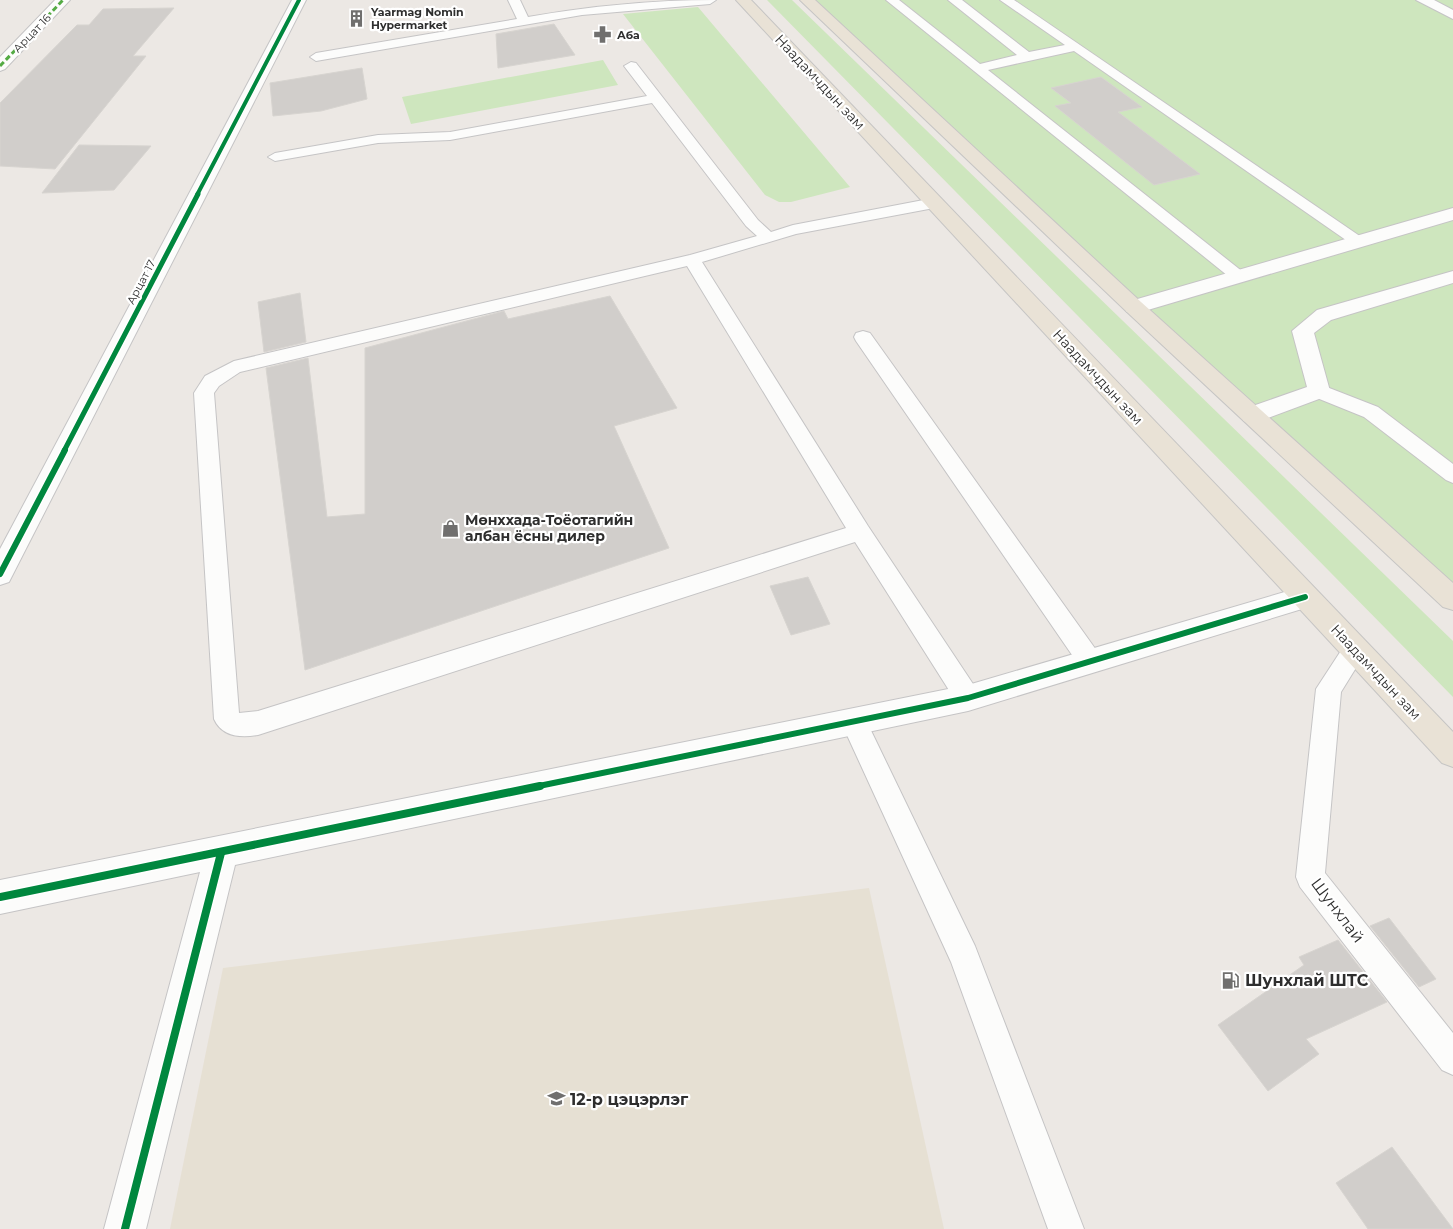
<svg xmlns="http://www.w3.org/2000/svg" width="1453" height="1229" viewBox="0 0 1453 1229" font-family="Montserrat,sans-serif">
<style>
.education{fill:#e6e0d3}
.green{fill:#cee6be}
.building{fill:#d1cecb;stroke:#d7d4d0}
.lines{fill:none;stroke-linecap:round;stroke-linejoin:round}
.service-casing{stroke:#c5c4c5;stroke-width:2}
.minor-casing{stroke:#c5c4c5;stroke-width:2}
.trunk-casing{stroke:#c6c5c4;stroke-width:2}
.service{fill:#fcfcfb;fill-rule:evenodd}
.minor{fill:#fcfcfb;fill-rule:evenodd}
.trunk{fill:#e9e2d6;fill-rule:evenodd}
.quiet{stroke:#54ab44;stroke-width:3;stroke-dasharray:5.5 3;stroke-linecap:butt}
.cycleway-far3-casing{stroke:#fff;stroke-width:5.5}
.cycleway-far2-casing{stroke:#fff;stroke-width:8}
.cycleway-far1-casing{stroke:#fff;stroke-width:9}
.cycleway-casing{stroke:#fff;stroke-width:11}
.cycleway-far3{stroke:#00873e;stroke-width:4}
.cycleway-far2{stroke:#00873e;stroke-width:5}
.cycleway-far1{stroke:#00873e;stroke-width:6}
.cycleway{stroke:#00873e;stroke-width:8}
.labels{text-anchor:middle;stroke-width:4.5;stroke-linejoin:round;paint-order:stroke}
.far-poi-label{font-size:11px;font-weight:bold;fill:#2e2e2e;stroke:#fff;text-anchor:start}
.far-street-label{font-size:11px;fill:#2e2e2e;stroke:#fff}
.street-label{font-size:14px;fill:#2e2e2e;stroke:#fff}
.poi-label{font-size:14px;font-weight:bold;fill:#2e2e2e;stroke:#fff;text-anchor:start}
.near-street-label{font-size:16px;fill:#2e2e2e;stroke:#fff}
.near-poi-label{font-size:16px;font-weight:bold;fill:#2e2e2e;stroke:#fff;text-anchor:start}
</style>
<rect width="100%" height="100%" fill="#ece8e4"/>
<path class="education" d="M 869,888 L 944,1229 L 170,1229 L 223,968 Z"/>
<path class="green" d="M 767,0 L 792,0 L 1453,641 L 1453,697 Z
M 807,0 L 1453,0 L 1453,586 Z
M 698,7 L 850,187 L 791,202 L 779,202 L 765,195 L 623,14 Z
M 603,60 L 618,85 L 411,124 L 402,97 Z"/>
<path class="building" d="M 174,8 L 133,56 L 146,56 L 55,169 L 0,166 L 0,103 L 77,25 L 89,25 L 103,9 Z
M 554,24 L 575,55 L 498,68 L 496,34 Z
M 362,68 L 367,99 L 321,111 L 273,116 L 270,83 Z
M 1101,77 L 1142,107 L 1118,112 L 1200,174 L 1154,185 L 1055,106 L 1071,103 L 1051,88 Z
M 79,145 L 151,146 L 114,190 L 42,193 Z
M 300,293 L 306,342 L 264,352 L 258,302 Z
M 610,296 L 677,408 L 614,426 L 669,548 L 305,670 L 266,368 L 308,358 L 327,517 L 365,514 L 365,348 L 504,311 L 508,319 Z
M 808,577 L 830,624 L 791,635 L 770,586 Z
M 1389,918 L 1436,979 L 1419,987 L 1370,926 Z
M 1338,940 L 1387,1002 L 1306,1039 L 1319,1054 L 1268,1091 L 1218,1025 L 1304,965 L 1299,957 Z
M 1392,1147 L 1453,1229 L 1368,1229 L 1336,1183 Z"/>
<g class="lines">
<defs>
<path id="service" d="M 508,0 L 520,0 L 528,17 C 591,6 652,0 716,0 L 710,4 L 582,15 L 316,61 L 310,57 L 316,53 L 517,19 Z
M 886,0 L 899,0 L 980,64 L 1017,55 L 948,0 L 962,0 L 1029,52 L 1065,45 L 1000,0 L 1014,0 L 1367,241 L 1365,245 L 1353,245 L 1074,51 L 988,70 L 1248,276 L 1245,280 L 1233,280 Z
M 631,62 L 636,63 L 758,220 L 771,232 L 793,225 L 934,198 L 942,203 L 934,208 L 796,234 L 702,262 L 868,526 L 977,690 L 981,698 L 977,706 L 968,709 L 959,706 L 855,542 L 258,735 C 241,738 222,737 214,719 L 194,393 L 205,376 L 234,361 L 690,255 L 757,236 L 746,226 L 652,103 L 450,140 L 378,143 L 275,161 L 268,157 L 275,153 L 378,135 L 450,132 L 647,96 L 624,66 ZM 687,266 L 846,528 L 258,711 L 239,713 L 214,393 L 219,386 L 240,372 Z
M 863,331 L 870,333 L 1099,654 L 1102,661 L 1099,668 L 1090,672 L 1081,668 L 856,341 L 854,337 L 856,333 Z
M 1319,384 L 1378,407 L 1453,464 L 1453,483 L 1446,480 L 1364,417 L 1312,396 L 1309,391 L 1312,386 Z
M 1355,640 L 1364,643 L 1367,650 L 1341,692 L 1325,873 L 1453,1033 L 1453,1075 L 1442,1070 L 1300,887 L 1296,877 L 1316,689 L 1346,643 Z
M 854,710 L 863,714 L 975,946 L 1084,1229 L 1048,1229 L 951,962 L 841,722 L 845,714 Z"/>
<path id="minor" d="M 55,0 L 70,0 L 5,69 L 0,71 L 0,57 Z
M 292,0 L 306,0 L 9,582 L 0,585 L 0,549 Z
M 1416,0 L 1434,0 L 1453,10 L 1453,19 Z
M 1453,208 L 1453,220 L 1141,312 L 1134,313 L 1127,312 L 1124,307 L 1127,302 Z
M 1453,271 L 1453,283 L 1331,320 L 1314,333 L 1330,391 L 1327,396 L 1260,421 L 1252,423 L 1244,421 L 1240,415 L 1244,409 L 1307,387 L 1292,331 L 1317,310 Z
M 1305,586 L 1315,589 L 1319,597 L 1315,605 L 968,711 L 235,865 L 146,1229 L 104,1229 L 200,872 L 0,914 L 0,880 L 968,685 Z"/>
<path id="trunk" d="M 736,0 L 751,0 L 1453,732 L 1453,767 L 1442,763 Z
M 800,0 L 815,0 L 1141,302 L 1453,583 L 1453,610 L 1443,607 L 1127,312 Z"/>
</defs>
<use href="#service" class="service-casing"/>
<use href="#minor" class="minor-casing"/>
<use href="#trunk" class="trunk-casing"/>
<use href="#service" class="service"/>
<use href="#minor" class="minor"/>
<use href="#trunk" class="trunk"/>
<path class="quiet" d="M 0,66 L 63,0"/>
<defs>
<path id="cycleway-far3" d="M 197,195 L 299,0"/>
<path id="cycleway-far2" d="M 64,451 L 198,194"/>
<path id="cycleway-far1" d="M 0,574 L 65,450
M 534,787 L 968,698 L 1305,597"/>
<path id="cycleway" d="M 0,897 L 540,786
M 125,1229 L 221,853"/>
</defs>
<use href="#cycleway-far3" class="cycleway-far3-casing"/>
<use href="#cycleway-far2" class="cycleway-far2-casing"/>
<use href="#cycleway-far1" class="cycleway-far1-casing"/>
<use href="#cycleway" class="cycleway-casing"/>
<use href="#cycleway-far3" class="cycleway-far3"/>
<use href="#cycleway-far2" class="cycleway-far2"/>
<use href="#cycleway-far1" class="cycleway-far1"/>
<use href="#cycleway" class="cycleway"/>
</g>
<defs>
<symbol id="building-bare" viewBox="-9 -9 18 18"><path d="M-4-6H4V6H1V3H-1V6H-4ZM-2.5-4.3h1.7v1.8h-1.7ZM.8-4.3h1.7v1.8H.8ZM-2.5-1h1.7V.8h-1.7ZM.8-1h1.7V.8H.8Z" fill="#706f6e" stroke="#fff" stroke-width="2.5" paint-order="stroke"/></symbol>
<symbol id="pharmacy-bare" viewBox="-9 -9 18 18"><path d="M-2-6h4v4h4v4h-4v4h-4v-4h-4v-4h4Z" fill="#706f6e" stroke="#fff" stroke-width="2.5" paint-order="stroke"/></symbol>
<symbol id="shop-bare" viewBox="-9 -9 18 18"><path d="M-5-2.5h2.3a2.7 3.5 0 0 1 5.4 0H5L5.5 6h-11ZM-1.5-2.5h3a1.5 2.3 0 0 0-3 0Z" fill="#706f6e" stroke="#fff" stroke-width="2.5" paint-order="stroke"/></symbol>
<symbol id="fuel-bare" viewBox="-9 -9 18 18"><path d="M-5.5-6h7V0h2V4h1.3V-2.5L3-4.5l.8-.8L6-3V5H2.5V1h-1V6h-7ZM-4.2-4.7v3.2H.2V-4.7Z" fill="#706f6e" stroke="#fff" stroke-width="2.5" paint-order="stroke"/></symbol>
<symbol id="school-bare" viewBox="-9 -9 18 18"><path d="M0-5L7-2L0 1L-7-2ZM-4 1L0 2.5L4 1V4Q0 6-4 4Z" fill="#706f6e" stroke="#fff" stroke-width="2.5" paint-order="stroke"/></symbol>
</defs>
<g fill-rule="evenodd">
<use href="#building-bare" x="344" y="6" width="25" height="25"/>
<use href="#pharmacy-bare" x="590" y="22" width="25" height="25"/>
<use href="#shop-bare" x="438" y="516" width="25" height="25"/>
<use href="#fuel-bare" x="1218" y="968" width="25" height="25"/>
<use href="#school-bare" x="544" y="1086" width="25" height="25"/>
</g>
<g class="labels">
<g class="far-poi-label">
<text x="371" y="16">Yaarmag Nomin<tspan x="371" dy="13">Hypermarket</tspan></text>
<text x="617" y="39">Аба</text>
</g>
<g class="far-street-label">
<text transform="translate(32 33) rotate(-46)" y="4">Арцат 16</text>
<text transform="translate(141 282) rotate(-62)" y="4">Арцат 17</text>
</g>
<g class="street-label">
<text transform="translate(820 82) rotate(47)" y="5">Наадамчдын зам</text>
<text transform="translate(1098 377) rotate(47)" y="5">Наадамчдын зам</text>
<text transform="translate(1376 672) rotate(47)" y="5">Наадамчдын зам</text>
</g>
<g class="poi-label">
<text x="465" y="525">Мөнххада-Тоёотагийн<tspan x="465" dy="16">албан ёсны дилер</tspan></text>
</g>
<g class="near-street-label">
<text transform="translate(1338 910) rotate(53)" y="6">Шунхлай</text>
</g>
<g class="near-poi-label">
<text x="1245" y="986">Шунхлай ШТС</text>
<text x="570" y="1105">12-р цэцэрлэг</text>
</g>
</g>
</svg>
